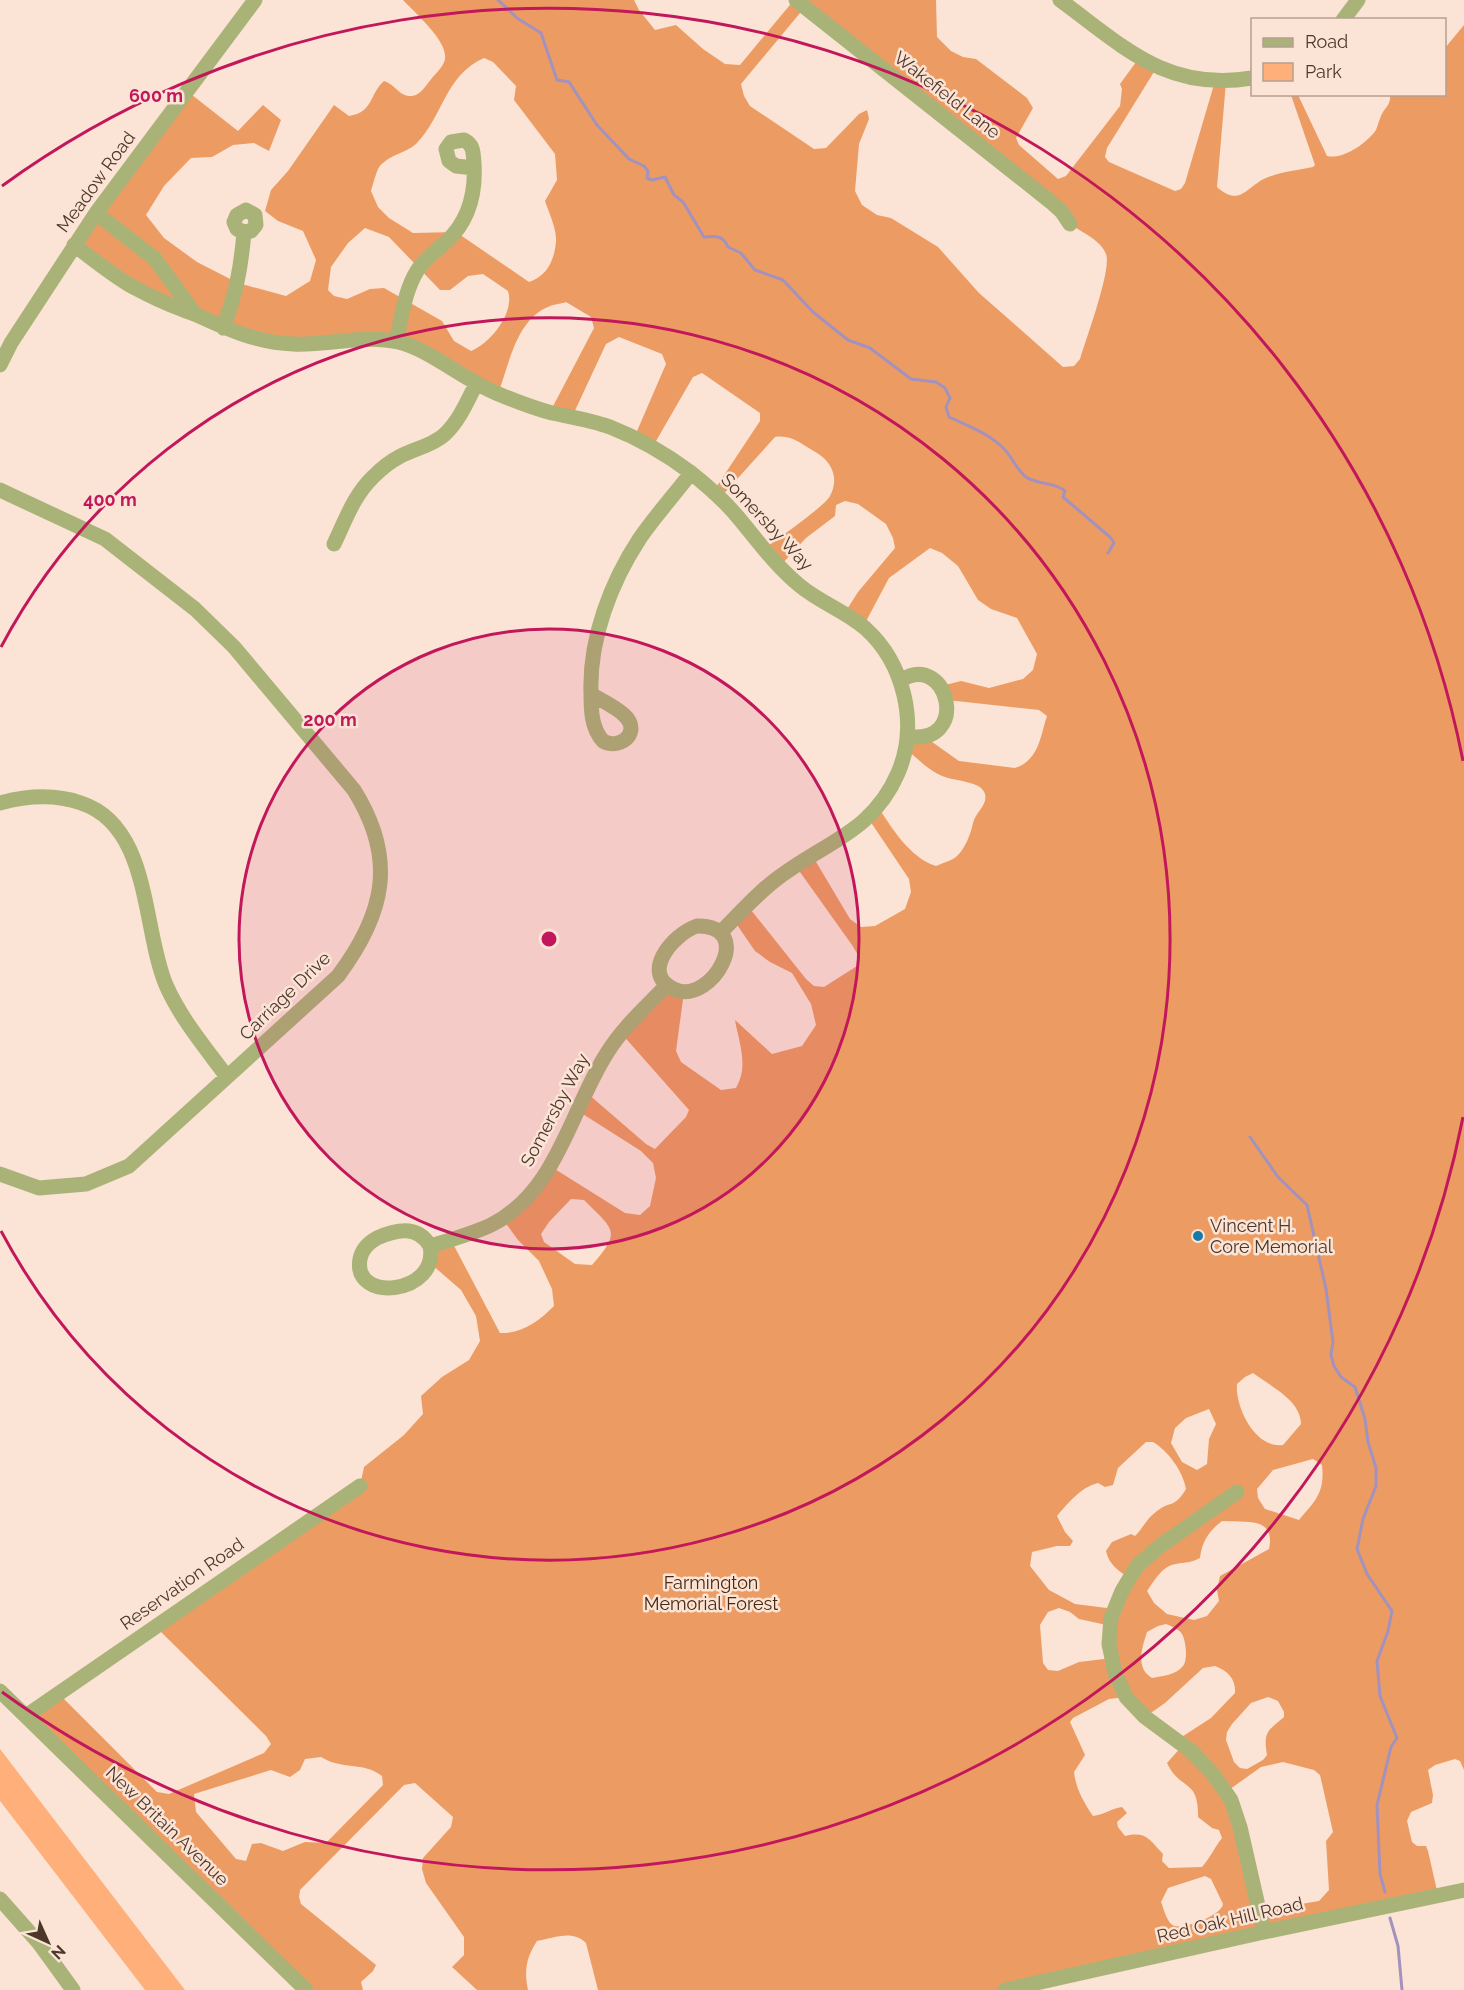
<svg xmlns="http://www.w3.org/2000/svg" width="1464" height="1990" viewBox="0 0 1464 1990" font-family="Raleway,sans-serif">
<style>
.green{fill:#ffb07a}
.forest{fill:#ec9c63;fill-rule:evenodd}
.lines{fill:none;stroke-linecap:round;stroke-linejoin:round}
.stream{stroke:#a392bd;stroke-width:3}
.minor{stroke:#aab377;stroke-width:15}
.ring{fill:none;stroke:#c2185b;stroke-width:3}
.poi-dot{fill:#1a7aa7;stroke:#fbe4d6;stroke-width:2}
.labels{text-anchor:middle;stroke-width:5;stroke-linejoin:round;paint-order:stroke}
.street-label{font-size:18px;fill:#4d3728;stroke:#fbe4d6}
.poi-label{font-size:18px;fill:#4d3728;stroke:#fbe4d6;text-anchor:start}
.park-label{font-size:18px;fill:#482810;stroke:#fbe4d6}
.centre{fill:#c2185b;stroke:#fbe4d6;stroke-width:3}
.ring-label{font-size:18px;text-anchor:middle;font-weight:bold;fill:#c2185b;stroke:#fbe4d6;stroke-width:5;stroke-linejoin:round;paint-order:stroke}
</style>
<rect width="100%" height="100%" fill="#fbe4d6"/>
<path class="green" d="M 0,1749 L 185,1990 L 145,1990 L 0,1801 Z"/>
<path class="forest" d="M 403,0 L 634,0 L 639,10 L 655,30 L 676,25 L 703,49 L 725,64 L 740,65 L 794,0 L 936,0 L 937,37 L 951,51 L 963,57 L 976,59 L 1027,98 L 1033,108 L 1016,138 L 1019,145 L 1058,179 L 1066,176 L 1120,106 L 1122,89 L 1120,84 L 1139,58 L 1157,67 L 1107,148 L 1105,157 L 1109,162 L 1175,191 L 1181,189 L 1185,183 L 1215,81 L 1226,82 L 1217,187 C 1240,208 1247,186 1266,178 C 1280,172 1298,170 1313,167 L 1315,165 L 1291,95 L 1298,95 L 1327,156 C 1343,160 1367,143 1376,130 C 1378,125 1379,120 1381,116 C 1385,107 1391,105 1390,95 L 1444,94 L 1445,48 L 1464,25 L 1464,1770 L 1460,1761 L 1455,1759 L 1435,1765 L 1428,1770 L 1433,1795 L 1432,1803 L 1411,1812 L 1407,1821 L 1412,1842 L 1417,1846 L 1426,1846 L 1428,1851 L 1438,1895 L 1005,1990 L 598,1990 L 586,1943 C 573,1929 553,1938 537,1941 C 526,1958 524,1971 528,1990 L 477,1990 L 452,1967 L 464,1955 L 464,1937 L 426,1883 L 422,1869 L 423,1858 L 451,1827 L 453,1817 L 415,1783 L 404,1785 L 300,1890 L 299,1897 L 301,1904 L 376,1965 L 373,1971 L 361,1982 L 363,1990 L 306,1990 L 26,1716 L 58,1693 L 157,1792 L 169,1794 L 264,1753 L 271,1744 L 266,1736 L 156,1627 L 360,1486 L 364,1467 L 404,1435 L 423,1414 L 421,1396 L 442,1377 L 469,1360 L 480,1341 L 476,1316 L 461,1290 L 431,1264 L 432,1255 L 451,1240 L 500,1333 C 522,1334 539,1321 554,1306 L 552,1289 L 539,1261 L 518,1240 L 502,1218 L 550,1166 L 625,1213 L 640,1215 L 650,1206 L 656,1178 L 653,1163 L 641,1151 L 578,1111 L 587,1093 L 646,1144 L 655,1149 L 686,1117 L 689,1110 L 621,1033 L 667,985 L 684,992 L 676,1051 L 681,1062 L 721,1090 L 736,1088 C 749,1066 739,1043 735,1020 L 772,1054 L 802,1046 L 816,1025 L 811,1004 L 792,973 L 770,962 L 755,951 L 733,919 L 747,905 L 806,979 L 814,986 L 824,987 L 857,966 L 858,955 L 852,945 L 795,865 L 812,855 L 850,919 L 861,927 L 875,926 L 905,909 L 911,892 L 909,879 L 868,818 L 878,807 C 892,828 910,858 936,866 C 942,863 952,861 957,856 C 965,849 971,833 973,823 C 975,813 988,805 985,794 C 982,782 958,781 948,778 C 931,773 919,760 906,749 L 907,736 L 925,737 L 959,761 L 1015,768 C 1039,760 1040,737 1047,716 L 1039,710 L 947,700 L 941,686 L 961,681 L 989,688 L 1023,679 L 1033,670 L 1037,654 L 1017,618 L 991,609 L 978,600 L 958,566 L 942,553 L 930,548 L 889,578 L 863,627 L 844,614 L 858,592 L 895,548 L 893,538 L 886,524 L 858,504 L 845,501 L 836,505 L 835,516 L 806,538 L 779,567 L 764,549 C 776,540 825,506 830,496 C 839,479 833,463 817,453 C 803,445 791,434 775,437 L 720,498 L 713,492 L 760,421 L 760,413 L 702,373 L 693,377 L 652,448 L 634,438 L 666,364 L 662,354 L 619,337 L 606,344 L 572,417 L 550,412 L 594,328 L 591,317 L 566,302 C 561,304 553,304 548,307 C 516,320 509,365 498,394 L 412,347 L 296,345 L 181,309 L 74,245 L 187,91 L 238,131 L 263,105 L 281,120 L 269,151 L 254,143 L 233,145 L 212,157 L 191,158 L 164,186 L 146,215 L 164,238 L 197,262 L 238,283 L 286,296 L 310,281 L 316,260 L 303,231 L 278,221 L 265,211 L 271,190 L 288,171 L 334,105 L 349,116 C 374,112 369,94 384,81 C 395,84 399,97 412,96 C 421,95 426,85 432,78 C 436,73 444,66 445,59 C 448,41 415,13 403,0 ZM 805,7 L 1070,224 C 1081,232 1101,240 1106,254 C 1112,269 1086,339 1080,359 L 1074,366 L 1063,367 L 979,293 L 938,247 L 891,218 L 877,215 L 862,205 L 855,191 L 859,144 L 869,119 L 867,110 L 859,114 L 826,148 L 814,149 L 750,106 L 744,96 L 741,84 ZM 484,58 L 493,62 L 516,86 L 514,100 L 555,154 L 557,180 L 545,201 C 549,213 557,229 556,242 C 554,261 547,276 529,282 L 456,232 L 413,233 L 389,218 L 378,207 L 371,191 C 373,184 375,176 378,169 C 385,156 406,153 416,144 C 443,117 445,75 484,58 ZM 365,228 L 389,237 L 440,290 L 450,290 L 468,276 L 483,274 L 508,291 C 515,312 491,343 471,351 L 454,341 L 442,321 L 384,288 L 370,289 L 347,299 L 334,296 L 328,290 L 331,267 L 348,243 ZM 571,1199 L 584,1200 C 614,1230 622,1231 592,1265 L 575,1264 L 544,1242 L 541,1234 L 549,1222 ZM 1253,1373 C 1270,1386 1301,1400 1301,1424 L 1283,1445 C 1255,1449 1235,1407 1237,1384 L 1245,1377 ZM 1209,1409 L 1216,1424 L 1209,1439 L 1207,1464 L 1197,1470 L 1182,1462 L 1171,1443 L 1175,1428 L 1186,1418 ZM 1146,1442 L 1153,1442 C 1168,1451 1183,1471 1186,1489 C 1174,1509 1171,1500 1157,1511 C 1147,1518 1143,1528 1135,1536 L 1131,1534 L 1112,1542 L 1106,1551 C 1109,1565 1118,1570 1129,1578 L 1115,1609 L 1075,1604 L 1049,1590 L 1030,1566 L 1032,1552 L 1057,1546 L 1070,1546 L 1073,1541 L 1065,1532 L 1057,1516 C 1068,1503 1081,1487 1098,1483 L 1105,1487 L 1113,1485 L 1118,1468 ZM 1313,1459 L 1322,1465 C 1325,1492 1316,1500 1299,1520 L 1265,1509 L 1258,1498 L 1257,1489 L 1273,1470 ZM 1222,1521 C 1246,1523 1276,1516 1269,1549 L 1220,1576 L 1217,1590 L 1219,1601 L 1207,1616 L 1194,1620 L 1167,1614 L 1154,1603 L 1147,1591 C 1155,1580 1162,1566 1176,1564 C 1186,1562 1191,1563 1200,1558 C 1202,1541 1209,1531 1222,1521 ZM 1059,1608 L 1070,1612 L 1079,1619 L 1111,1626 L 1112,1658 L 1079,1662 L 1058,1671 L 1048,1670 L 1043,1663 L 1040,1625 L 1048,1612 ZM 1166,1624 C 1171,1626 1179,1629 1182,1634 C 1186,1641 1188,1660 1183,1666 C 1176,1675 1162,1676 1152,1678 C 1135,1668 1142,1648 1147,1632 L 1158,1626 ZM 1215,1666 C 1228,1671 1236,1679 1235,1693 L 1211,1718 L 1177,1740 L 1183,1745 L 1167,1763 C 1180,1791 1199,1778 1198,1817 L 1212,1828 L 1219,1830 L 1222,1838 C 1214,1848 1210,1858 1202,1867 L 1169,1868 L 1162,1861 L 1163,1854 C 1149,1839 1146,1831 1125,1836 L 1118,1827 L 1117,1822 L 1127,1813 L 1122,1807 C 1112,1808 1104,1815 1093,1816 C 1083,1801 1076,1789 1074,1772 L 1085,1755 L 1070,1722 L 1073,1718 L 1109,1699 L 1126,1697 L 1145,1717 L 1165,1703 L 1203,1668 ZM 1268,1697 L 1278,1701 L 1284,1712 L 1284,1717 C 1268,1731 1263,1731 1267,1755 L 1263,1760 L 1247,1769 L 1240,1768 L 1234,1762 L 1226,1740 L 1227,1732 L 1232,1724 L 1251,1703 ZM 321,1757 C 325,1759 330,1762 335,1763 C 353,1768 366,1764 382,1776 L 383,1785 L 326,1843 L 305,1842 L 283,1851 L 261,1843 L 252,1844 L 246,1861 L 236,1859 L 196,1812 L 194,1794 L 271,1770 L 290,1777 L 300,1770 L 305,1759 ZM 1283,1762 L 1314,1770 L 1320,1775 L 1333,1832 L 1326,1841 L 1329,1890 L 1319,1901 L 1259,1911 L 1226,1792 L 1261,1767 ZM 1205,1876 L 1211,1879 L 1223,1904 C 1222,1915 1185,1929 1175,1926 C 1167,1924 1164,1909 1161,1902 L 1168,1888 Z"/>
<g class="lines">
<path class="stream" d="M 498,0 L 517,18 L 541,33 L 557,80 L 569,82 L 597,125 L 629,159 L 644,166 L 648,171 L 647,178 L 652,180 L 665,177 L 674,195 L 683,202 L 704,237 C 716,236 723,235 728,247 L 741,253 L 755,270 L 783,280 L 813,312 L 848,340 L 870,348 L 911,379 L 936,382 L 945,388 L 950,398 L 946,407 L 949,417 C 968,426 991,434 1006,451 C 1013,459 1017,470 1026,477 C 1038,485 1055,482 1065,491 L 1063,497 L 1110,537 L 1114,543 L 1108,553
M 1250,1137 L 1278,1177 L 1307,1205 L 1326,1289 L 1333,1342 L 1331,1355 L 1334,1366 L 1341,1377 L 1355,1387 L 1365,1419 L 1368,1442 L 1376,1468 L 1376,1486 L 1363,1519 L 1357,1549 L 1367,1574 L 1392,1611 L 1388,1631 L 1377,1661 L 1380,1696 L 1397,1738 L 1391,1747 L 1377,1805 L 1380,1874 L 1385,1892
M 1390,1918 L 1398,1946 L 1402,1990"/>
<path class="minor" d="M 796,0 L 1051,202 L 1062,212 L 1070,224
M 1060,0 C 1124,47 1167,92 1252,78
M 1343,20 L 1358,0
M 96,213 L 155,259 L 195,314
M 74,245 C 93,259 112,275 133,287 C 148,295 164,303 181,309 C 187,312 193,313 199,316 C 229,330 259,343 293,344 C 327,346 363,334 398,342 C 429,349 464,380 496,393 C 515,401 533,408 552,413 C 571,417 591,420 610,427 C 638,438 666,454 690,472 C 709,487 727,503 742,522 C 760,544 777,567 799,585 C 819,602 845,611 865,628 C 904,663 919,724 898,773 C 873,831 828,841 782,875 C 759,891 740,913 720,933
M 223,328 C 236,294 241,268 244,232 L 251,231 L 256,225 L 255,215 L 246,210 L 237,215 L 234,222 L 237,229 L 244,232
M 396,341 C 402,318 404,292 417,271 C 424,259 436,251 446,242 C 469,221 476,194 474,163 C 473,153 474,145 464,140 L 451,142 L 446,149 L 449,161 L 456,166 L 474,168
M 0,365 L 11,343 L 96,213 L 255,0
M 0,490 L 105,539 L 195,609 L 234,647 L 354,790 C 397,859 385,913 338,976 L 129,1166 L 86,1184 L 39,1188 L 0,1174
M 334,544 C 345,521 354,495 373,477 C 381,469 389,462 399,457 C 413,449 432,446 444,435 C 459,421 467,402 476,384
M 900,681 C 948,649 972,747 907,736
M 591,694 C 602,701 619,708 627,718 C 640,735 618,750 603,741 C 591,728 591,709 591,693 C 589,639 611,582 640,538 C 656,515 674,495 691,473
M 0,803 C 26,796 55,794 81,803 C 151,826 142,928 166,985 C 181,1019 205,1047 227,1077
M 697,926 C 757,925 712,1004 676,990 C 638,975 673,934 697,926 Z
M 430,1246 C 440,1294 352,1304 360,1259 C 362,1249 368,1243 377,1238 C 397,1229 418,1225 430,1246 C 450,1240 472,1234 491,1225 C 557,1192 570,1111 607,1053 C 623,1027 646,1007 667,985
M 1237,1492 L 1160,1546 L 1137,1566 L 1122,1591 L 1111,1618 L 1109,1644 L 1115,1673 L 1126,1697 L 1145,1717 L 1191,1751 L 1213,1774 L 1231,1800 L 1240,1827 L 1264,1932
M 0,1691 L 306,1990
M 26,1716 L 360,1486
M 0,1899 L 39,1943 L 73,1990
M 1005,1990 L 1264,1932 L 1464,1890"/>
</g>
<circle cx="549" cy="939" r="310" fill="#c2185b" fill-opacity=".12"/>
<g class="ring">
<circle cx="549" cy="939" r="310"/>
<path d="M1 647A621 621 0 1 1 1 1231"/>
<path d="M1463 1117A931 931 0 0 1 2 1692M2 186A931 931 0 0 1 1463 761"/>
</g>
<circle class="poi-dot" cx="1198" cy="1236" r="6"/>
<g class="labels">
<g class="street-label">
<text transform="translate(947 95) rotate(38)" y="6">Wakefield Lane</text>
<text transform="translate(96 182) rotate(-54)" y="6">Meadow Road</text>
<text transform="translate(767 522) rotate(47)" y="6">Somersby Way</text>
<text transform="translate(285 996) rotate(-44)" y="6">Carriage Drive</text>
<text transform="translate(555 1110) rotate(-62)" y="6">Somersby Way</text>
<text transform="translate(182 1584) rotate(-35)" y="6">Reservation Road</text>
<text transform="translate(167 1826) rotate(44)" y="6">New Britain Avenue</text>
<text transform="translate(1230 1920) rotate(-13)" y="6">Red Oak Hill Road</text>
</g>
<g class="poi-label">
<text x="1210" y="1232">Vincent H.<tspan x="1210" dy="21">Core Memorial</tspan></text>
</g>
<g class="park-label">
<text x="711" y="1589">Farmington<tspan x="711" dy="21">Memorial Forest</tspan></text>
</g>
</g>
<circle cx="549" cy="939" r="9" class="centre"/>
<g class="ring-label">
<text x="156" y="102">600 m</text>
<text x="110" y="506">400 m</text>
<text x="330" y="726">200 m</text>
</g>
<rect x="1251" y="18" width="195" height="78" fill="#fbe4d6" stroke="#b59f90" stroke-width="1.5"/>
<rect x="1263" y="38" width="30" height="9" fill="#aab377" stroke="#b59f90" stroke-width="1.5"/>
<text x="1305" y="48" font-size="18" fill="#4d3728">Road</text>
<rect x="1263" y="63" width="30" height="18" fill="#ffb07a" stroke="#b59f90" stroke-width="1.5"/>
<text x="1305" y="78" font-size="18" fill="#4d3728">Park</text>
<g transform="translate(48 1942) rotate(135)" stroke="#fbe4d6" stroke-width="4.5" paint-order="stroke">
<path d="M0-4.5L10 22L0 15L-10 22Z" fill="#4d3728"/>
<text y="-9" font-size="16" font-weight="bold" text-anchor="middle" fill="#4d3728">N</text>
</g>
</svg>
